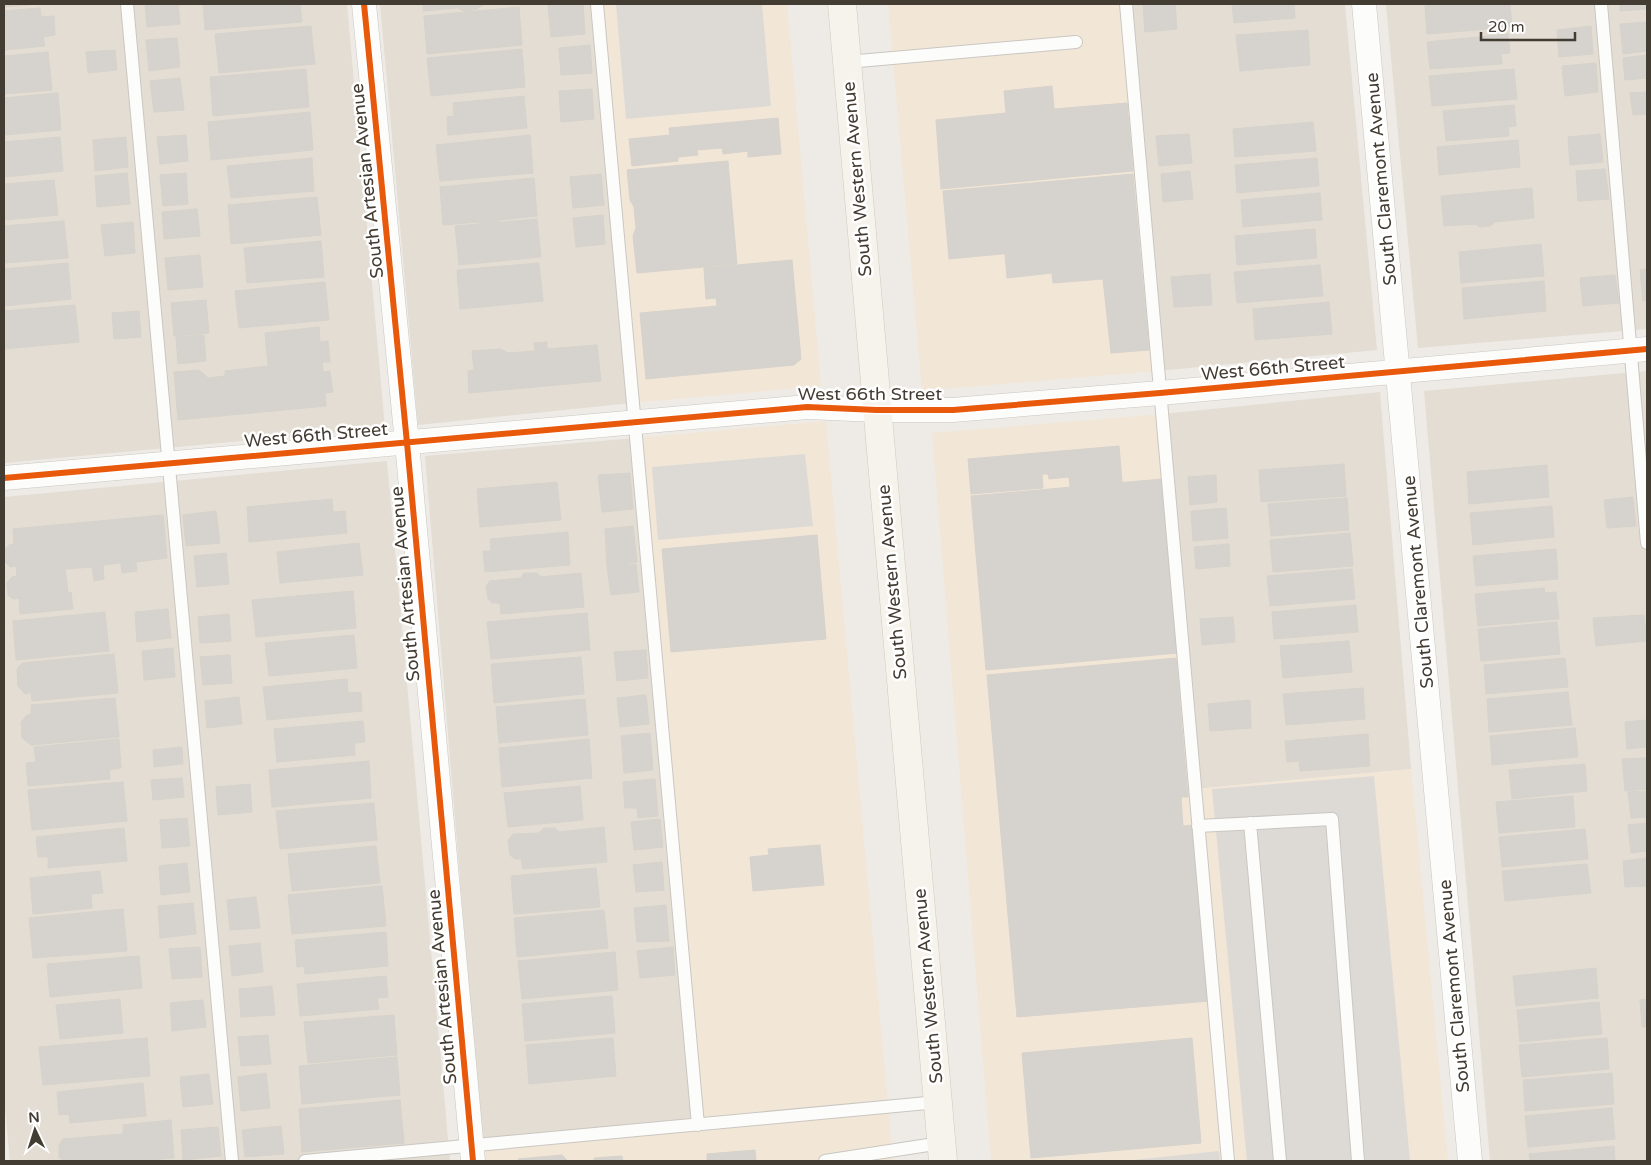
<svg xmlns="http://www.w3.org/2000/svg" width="1651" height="1165" viewBox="0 0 1651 1165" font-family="'Varela Round',sans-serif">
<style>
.residential{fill:#e3ddd3}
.commercial{fill:#f2e6d7}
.parking{fill:#dddad6}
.building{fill:#d6d2cd;stroke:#d6d2cc}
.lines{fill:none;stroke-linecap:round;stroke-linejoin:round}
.lane-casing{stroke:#cac7c2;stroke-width:14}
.street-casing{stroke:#cac7c2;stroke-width:25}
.secondary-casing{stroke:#cfcabe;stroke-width:29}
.lane{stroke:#fcfcfb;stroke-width:12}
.street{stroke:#fcfcfb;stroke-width:24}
.secondary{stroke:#f6f3ec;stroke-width:28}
.cycleway-casing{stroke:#fff;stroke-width:9}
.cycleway{stroke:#e8590c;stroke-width:6}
.labels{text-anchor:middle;stroke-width:5;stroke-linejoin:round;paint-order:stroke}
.street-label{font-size:18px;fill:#433c32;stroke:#fff}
</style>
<rect width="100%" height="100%" fill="#eeebe6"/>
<path class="residential" d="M 4,4 L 347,4 L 385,428 L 4,463 Z
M 380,4 L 597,4 L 632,403 L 418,425 Z
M 1126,4 L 1345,4 L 1377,350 L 1158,371 Z
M 1386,4 L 1647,4 L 1647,329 L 1418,348 Z
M 1647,371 L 1647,1161 L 1490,1161 L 1424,391 Z
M 1380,392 L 1411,769 L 1195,789 L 1162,414 Z
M 635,438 L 698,1125 L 482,1145 L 425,456 Z
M 387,461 L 450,1161 L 10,1161 L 4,1098 L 4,497 Z"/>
<path class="commercial" d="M 597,4 L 787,4 L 821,386 L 632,403 Z
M 888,4 L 1126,4 L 1158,371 L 922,391 Z
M 1162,414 L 1195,789 L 1411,769 L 1448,1161 L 991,1161 L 932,433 Z
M 826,421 L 893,1161 L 484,1161 L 482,1145 L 698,1124 L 635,438 Z"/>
<path class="parking" d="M 616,4 L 762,4 L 771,106 L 626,119 Z
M 805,454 L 813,526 L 658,540 L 652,467 Z
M 1374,776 L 1410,1161 L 1247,1161 L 1212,789 Z
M 1219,1151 L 1220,1161 L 1123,1161 Z"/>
<path class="building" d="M 4,4 L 38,4 L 4,7 Z
M 145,4 L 178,4 L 180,24 L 147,27 Z
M 203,4 L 300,4 L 302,22 L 205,30 Z
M 423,4 L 494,4 L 483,5 L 477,9 L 465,12 L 458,8 L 423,11 Z
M 565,4 L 583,4 L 585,34 L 551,37 L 548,5 Z
M 1143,4 L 1175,4 L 1177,29 L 1145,32 Z
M 1232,4 L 1294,4 L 1295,18 L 1234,23 Z
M 1443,4 L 1510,4 L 1512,27 L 1427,34 L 1425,5 Z
M 1620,4 L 1647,4 L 1647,9 L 1620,11 Z
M 519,7 L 522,45 L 427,54 L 424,16 Z
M 40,8 L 41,17 L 54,16 L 55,35 L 43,37 L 45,46 L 4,50 L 4,11 Z
M 1647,22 L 1647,51 L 1623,54 L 1620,24 Z
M 311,26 L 315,64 L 219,73 L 215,34 Z
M 1591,26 L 1593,54 L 1559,57 L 1557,30 Z
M 1308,30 L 1310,65 L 1240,71 L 1236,35 Z
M 1508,34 L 1510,53 L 1501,54 L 1502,64 L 1430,69 L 1427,42 Z
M 177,38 L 180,67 L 149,71 L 146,40 Z
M 590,45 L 592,73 L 561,75 L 559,48 Z
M 522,49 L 525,87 L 431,96 L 427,58 Z
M 115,50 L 117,70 L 88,73 L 86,52 Z
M 48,52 L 52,90 L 4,94 L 4,56 Z
M 1647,55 L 1647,78 L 1625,80 L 1623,58 Z
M 1596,63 L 1598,92 L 1565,96 L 1562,66 Z
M 306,69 L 309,107 L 213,116 L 210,77 Z
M 1514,69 L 1517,99 L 1432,106 L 1429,76 Z
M 180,78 L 184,110 L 154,112 L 150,81 Z
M 1052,86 L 1054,109 L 1127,103 L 1133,171 L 941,189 L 936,120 L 1006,113 L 1004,91 Z
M 592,89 L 594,119 L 561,122 L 559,91 Z
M 1647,92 L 1647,114 L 1633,115 L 1630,93 Z
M 58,93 L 61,130 L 4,135 L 4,98 Z
M 524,96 L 527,128 L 448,135 L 447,117 L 454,116 L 453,103 Z
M 1514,105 L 1516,126 L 1508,127 L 1509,136 L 1446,141 L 1443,111 Z
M 310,112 L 313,150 L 211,160 L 208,122 Z
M 778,118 L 781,154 L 748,157 L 748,151 L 723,154 L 722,148 L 697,150 L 698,155 L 678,157 L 678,161 L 632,166 L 629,139 L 670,135 L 669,128 Z
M 1313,122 L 1316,151 L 1235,157 L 1233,129 Z
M 1189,134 L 1192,163 L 1159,166 L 1156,136 Z
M 1600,134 L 1603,162 L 1570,165 L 1568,137 Z
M 186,135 L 188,161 L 160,164 L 157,137 Z
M 530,135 L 533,173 L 440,181 L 436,145 Z
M 60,137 L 63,171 L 4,177 L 4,142 Z
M 126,137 L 128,167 L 95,171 L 93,140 Z
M 1518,140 L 1520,167 L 1439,175 L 1437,147 Z
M 312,158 L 314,191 L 231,198 L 227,166 Z
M 1317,158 L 1319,186 L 1237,193 L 1235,165 Z
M 728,161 L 737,264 L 637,273 L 633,236 L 636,228 L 634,207 L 630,200 L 627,170 Z
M 1605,169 L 1609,199 L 1578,201 L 1576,171 Z
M 1190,171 L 1193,199 L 1163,202 L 1161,174 Z
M 127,173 L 130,204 L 97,207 L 95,176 Z
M 186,173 L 188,204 L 163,206 L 160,175 Z
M 601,174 L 604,205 L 573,208 L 570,177 Z
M 1133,174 L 1139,241 L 949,259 L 943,191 Z
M 534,178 L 537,216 L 500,220 L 497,222 L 484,223 L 478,222 L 443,225 L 440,187 Z
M 54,180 L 58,215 L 4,220 L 4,184 Z
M 1532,188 L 1534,218 L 1495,222 L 1490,226 L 1480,227 L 1475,224 L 1444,226 L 1441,196 Z
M 1320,193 L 1322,220 L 1243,227 L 1241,200 Z
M 317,197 L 321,235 L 231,244 L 228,205 Z
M 197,209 L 200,236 L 164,239 L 162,212 Z
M 603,215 L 605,244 L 576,247 L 573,218 Z
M 537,219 L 541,257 L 459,265 L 455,226 Z
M 64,221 L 68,258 L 4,263 L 4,226 Z
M 133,222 L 135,253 L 105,256 L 101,225 Z
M 1315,229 L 1317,258 L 1237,265 L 1235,236 Z
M 321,241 L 324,277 L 247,283 L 244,248 Z
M 1139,241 L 1149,350 L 1111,353 L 1103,279 L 1053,283 L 1052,273 L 1007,278 L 1005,254 Z
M 1541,244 L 1544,276 L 1461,283 L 1459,252 Z
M 200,255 L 203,287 L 168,290 L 165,258 Z
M 792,260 L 801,359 L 794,365 L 646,379 L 640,313 L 717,306 L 716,298 L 706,299 L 704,268 Z
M 68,263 L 71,299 L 4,306 L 4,269 Z
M 539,263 L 543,301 L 460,309 L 457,270 Z
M 1320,265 L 1323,296 L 1237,303 L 1234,272 Z
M 1647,269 L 1647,300 L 1643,301 L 1640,270 Z
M 1210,274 L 1212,305 L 1174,307 L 1171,277 Z
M 1615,275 L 1619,303 L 1583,306 L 1580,278 Z
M 1544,281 L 1546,311 L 1464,319 L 1462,288 Z
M 325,282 L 329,320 L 239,328 L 235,291 Z
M 206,300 L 209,333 L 174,336 L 171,303 Z
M 1329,302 L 1332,334 L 1255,340 L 1253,309 Z
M 75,305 L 79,342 L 4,349 L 4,311 Z
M 139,311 L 141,337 L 114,339 L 112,313 Z
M 319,327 L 320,342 L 328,341 L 330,362 L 322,362 L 323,372 L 330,371 L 333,392 L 325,393 L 326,406 L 178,420 L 174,372 L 199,370 L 208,378 L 225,376 L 225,371 L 268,366 L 265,333 Z
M 204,335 L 206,361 L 178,364 L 176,337 Z
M 547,342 L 547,349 L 597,345 L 601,381 L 469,393 L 468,371 L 474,370 L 472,351 L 501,349 L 508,353 L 535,351 L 534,343 Z
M 1119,446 L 1122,482 L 1070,487 L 1069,477 L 1049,479 L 1048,474 L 1042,474 L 1043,488 L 971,494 L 968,459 Z
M 1344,464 L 1346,496 L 1261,502 L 1259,470 Z
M 1547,465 L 1549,497 L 1469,504 L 1467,472 Z
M 630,473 L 633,509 L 602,512 L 598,475 Z
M 1216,475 L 1217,502 L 1190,505 L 1188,477 Z
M 1162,479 L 1178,653 L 986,670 L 971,496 Z
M 557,482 L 561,520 L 480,527 L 477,489 Z
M 1633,497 L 1636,526 L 1607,528 L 1604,500 Z
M 1347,498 L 1349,530 L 1271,536 L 1268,504 Z
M 332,499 L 333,512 L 345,511 L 347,533 L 249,542 L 247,507 Z
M 1552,506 L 1554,537 L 1473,545 L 1470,513 Z
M 1226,508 L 1228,538 L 1193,541 L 1191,511 Z
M 216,511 L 220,543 L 186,546 L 183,515 Z
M 163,515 L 167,558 L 136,562 L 137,571 L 122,573 L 121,563 L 103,565 L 104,579 L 94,581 L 92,567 L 65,569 L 68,593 L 71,592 L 73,609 L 20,614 L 19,598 L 13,599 L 8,595 L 7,583 L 12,577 L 17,576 L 16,566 L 10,567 L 5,562 L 4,550 L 9,545 L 14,544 L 13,529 Z
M 633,526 L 637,562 L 607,566 L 605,529 Z
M 568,532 L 570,565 L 485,572 L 483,551 L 491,551 L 490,539 Z
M 1350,533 L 1353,566 L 1273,572 L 1270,540 Z
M 817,535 L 826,639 L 671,652 L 662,549 Z
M 359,543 L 363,575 L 280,583 L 277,552 Z
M 1229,544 L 1230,566 L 1196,569 L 1194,547 Z
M 1556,549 L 1558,579 L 1476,586 L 1473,556 Z
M 226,553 L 229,584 L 197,587 L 194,556 Z
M 636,564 L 639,592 L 611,595 L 607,566 Z
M 1352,569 L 1355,599 L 1270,606 L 1267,576 Z
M 524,573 L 537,573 L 541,577 L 581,573 L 584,607 L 501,614 L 500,603 L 492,603 L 488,599 L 486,586 L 490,581 L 521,578 Z
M 1544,588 L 1545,593 L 1556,592 L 1559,619 L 1478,626 L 1475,594 Z
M 353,591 L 356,628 L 256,637 L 252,600 Z
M 1356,605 L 1358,632 L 1274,639 L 1272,612 Z
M 168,609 L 171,638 L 137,642 L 135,612 Z
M 105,612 L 109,651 L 16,660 L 13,621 Z
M 587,613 L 590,650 L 491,659 L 487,622 Z
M 229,614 L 231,641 L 200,643 L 198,617 Z
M 1644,615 L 1647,641 L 1596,646 L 1593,618 Z
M 1233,617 L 1235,642 L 1202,645 L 1200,619 Z
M 1557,622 L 1560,654 L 1481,661 L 1478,629 Z
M 354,635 L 357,668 L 269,676 L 265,643 Z
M 1349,641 L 1352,672 L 1283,678 L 1280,646 Z
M 173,648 L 175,677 L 144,680 L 142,651 Z
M 646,650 L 648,678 L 617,681 L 614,652 Z
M 114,654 L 118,693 L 32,701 L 31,692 L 25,694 L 18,686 L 17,669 L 22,663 Z
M 230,655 L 232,683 L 203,685 L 200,657 Z
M 581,657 L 584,694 L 494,703 L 491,664 Z
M 1176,658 L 1188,797 L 1181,797 L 1183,826 L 1193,825 L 1209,1001 L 1017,1017 L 987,675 Z
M 1565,658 L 1568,687 L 1486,694 L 1484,665 Z
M 347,679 L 348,693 L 361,692 L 362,711 L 267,720 L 263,687 Z
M 1363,688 L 1365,719 L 1286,725 L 1283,694 Z
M 1568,692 L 1572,725 L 1489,732 L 1487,699 Z
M 646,695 L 649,724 L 620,727 L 617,698 Z
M 239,697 L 242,724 L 207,728 L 205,701 Z
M 115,698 L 119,737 L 31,745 L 22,738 L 21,722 L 27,715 L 31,714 L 31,705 Z
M 585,699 L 588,735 L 499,743 L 496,707 Z
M 1250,700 L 1251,728 L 1210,731 L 1208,704 Z
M 1647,720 L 1647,747 L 1627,749 L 1625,722 Z
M 363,721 L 365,742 L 354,743 L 355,755 L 277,762 L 274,729 Z
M 1575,728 L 1578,757 L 1492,765 L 1490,736 Z
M 650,733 L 653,770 L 624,773 L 621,736 Z
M 1368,734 L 1370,766 L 1300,771 L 1299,761 L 1287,762 L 1285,741 Z
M 119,739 L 121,768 L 109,770 L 110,779 L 28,786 L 26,763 L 36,762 L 34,747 Z
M 589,739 L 592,778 L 502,787 L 499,748 Z
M 182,747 L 183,764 L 154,767 L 153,750 Z
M 1647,758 L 1647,789 L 1625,791 L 1622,759 Z
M 369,761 L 371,798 L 272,807 L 269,770 Z
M 1585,764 L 1587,791 L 1512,799 L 1509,770 Z
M 182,778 L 184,797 L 153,800 L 151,780 Z
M 655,779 L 658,816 L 638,818 L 637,808 L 625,808 L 623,782 Z
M 123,782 L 127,821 L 32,830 L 28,790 Z
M 250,784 L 252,812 L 218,815 L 216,787 Z
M 580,786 L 583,820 L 508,827 L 504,793 Z
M 1647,791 L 1647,817 L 1631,818 L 1628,792 Z
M 1573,796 L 1575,827 L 1499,833 L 1496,802 Z
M 374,803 L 377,840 L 280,849 L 276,811 Z
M 187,818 L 190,846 L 162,848 L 160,820 Z
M 660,819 L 663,847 L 634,850 L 631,822 Z
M 1647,823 L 1647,851 L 1631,853 L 1628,825 Z
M 604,827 L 607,862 L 523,869 L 521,859 L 515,859 L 510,855 L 508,840 L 513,834 L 539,833 L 544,828 L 555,828 L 559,832 Z
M 124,828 L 127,861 L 48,868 L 48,857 L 38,857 L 36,837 Z
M 1585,829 L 1588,859 L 1502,867 L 1499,837 Z
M 820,845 L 824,885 L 753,891 L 750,857 L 769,855 L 768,849 Z
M 376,846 L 380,883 L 292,891 L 288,854 Z
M 1647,858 L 1647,886 L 1625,887 L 1623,861 Z
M 662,862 L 664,890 L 636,892 L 633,865 Z
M 187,863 L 190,892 L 161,895 L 159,866 Z
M 1587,864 L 1591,893 L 1505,901 L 1502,871 Z
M 596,868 L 600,907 L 514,914 L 511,876 Z
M 100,871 L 103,893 L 91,894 L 92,908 L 33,914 L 30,878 Z
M 382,886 L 386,926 L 292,934 L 288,895 Z
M 256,897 L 260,928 L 230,930 L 227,900 Z
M 193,903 L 196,934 L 160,938 L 158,906 Z
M 666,905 L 669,941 L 637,942 L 634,908 Z
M 123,909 L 127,951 L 33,958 L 29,918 Z
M 604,910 L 608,948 L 517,957 L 514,918 Z
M 386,932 L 388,966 L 305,974 L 304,966 L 297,967 L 295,940 Z
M 260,943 L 263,972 L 232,976 L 229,946 Z
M 200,947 L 202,977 L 172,979 L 169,949 Z
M 673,947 L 675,975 L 640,978 L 637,951 Z
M 615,952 L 618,990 L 522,999 L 518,961 Z
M 139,956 L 142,988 L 50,997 L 47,964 Z
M 1596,968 L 1598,998 L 1516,1006 L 1513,976 Z
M 386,976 L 388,997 L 377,998 L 379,1009 L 300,1016 L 297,984 Z
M 272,986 L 275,1015 L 241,1017 L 239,989 Z
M 612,996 L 615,1033 L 525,1041 L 522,1004 Z
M 120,999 L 123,1033 L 60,1039 L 56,1005 Z
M 1647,999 L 1647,1027 L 1642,1027 L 1640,1000 Z
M 203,1000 L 206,1027 L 172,1031 L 170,1003 Z
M 1599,1002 L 1602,1034 L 1520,1042 L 1517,1010 Z
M 394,1015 L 397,1055 L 308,1063 L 304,1022 Z
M 268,1035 L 271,1064 L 241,1066 L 238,1037 Z
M 147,1038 L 150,1076 L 43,1085 L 39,1047 Z
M 613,1038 L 616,1076 L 529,1084 L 526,1045 Z
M 1192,1038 L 1201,1143 L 1031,1158 L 1022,1053 Z
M 1607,1038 L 1609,1069 L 1522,1077 L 1519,1045 Z
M 397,1057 L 400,1095 L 302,1104 L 299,1066 Z
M 266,1073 L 270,1108 L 241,1111 L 238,1077 Z
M 1612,1073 L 1614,1104 L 1525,1111 L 1523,1080 Z
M 209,1074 L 213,1104 L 183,1107 L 180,1077 Z
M 143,1083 L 146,1116 L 70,1123 L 69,1114 L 59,1115 L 57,1092 Z
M 400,1100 L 404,1143 L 302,1152 L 299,1109 Z
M 1612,1108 L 1615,1139 L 1528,1147 L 1525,1116 Z
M 171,1120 L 174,1158 L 135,1161 L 64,1161 L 59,1157 L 59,1145 L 63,1139 L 123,1134 L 123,1125 Z
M 281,1126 L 284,1154 L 245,1157 L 242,1130 Z
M 218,1127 L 221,1156 L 183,1160 L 181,1130 Z
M 1614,1146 L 1615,1161 L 1530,1161 L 1529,1154 Z
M 755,1150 L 756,1161 L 707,1161 L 707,1154 Z
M 562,1155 L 568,1161 L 519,1161 L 518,1159 Z
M 622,1156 L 623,1161 L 594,1161 L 594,1158 Z"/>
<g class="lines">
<defs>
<path id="lane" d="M 127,4 L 232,1161
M 597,4 L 698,1125
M 1126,4 L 1228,1161
M 1601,4 L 1647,543
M 847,62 L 1076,42
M 1250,823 L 1280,1161
M 1198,826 L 1332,819 L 1358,1161
M 305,1161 L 938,1102
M 825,1161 L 941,1143"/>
<path id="street" d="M 364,4 L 407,443 L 473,1161
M 1364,4 L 1470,1161
M 4,478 L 807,407 L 877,410 L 953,410 L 1160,393 L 1647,349"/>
<path id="secondary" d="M 842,4 L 943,1161"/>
</defs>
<use href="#lane" class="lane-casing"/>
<use href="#street" class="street-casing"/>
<use href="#secondary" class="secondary-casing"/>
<use href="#lane" class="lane"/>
<use href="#street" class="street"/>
<use href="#secondary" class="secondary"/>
<defs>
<path id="cycleway" d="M 364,4 L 407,443 L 473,1161
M 4,478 L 807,407 L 877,410 L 953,410 L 1160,393 L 1647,349"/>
</defs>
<use href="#cycleway" class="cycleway-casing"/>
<use href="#cycleway" class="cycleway"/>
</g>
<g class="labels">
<g class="street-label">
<text transform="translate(857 179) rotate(-95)" y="6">South Western Avenue</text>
<text transform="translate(1381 179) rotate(-95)" y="6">South Claremont Avenue</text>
<text transform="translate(367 181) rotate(-96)" y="6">South Artesian Avenue</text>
<text transform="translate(1273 368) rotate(-5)" y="6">West 66th Street</text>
<text x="870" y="400">West 66th Street</text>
<text transform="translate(316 435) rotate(-5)" y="6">West 66th Street</text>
<text transform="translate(892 582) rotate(-95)" y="6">South Western Avenue</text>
<text transform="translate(1418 582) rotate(-95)" y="6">South Claremont Avenue</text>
<text transform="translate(405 584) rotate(-95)" y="6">South Artesian Avenue</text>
<text transform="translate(928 986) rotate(-95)" y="6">South Western Avenue</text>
<text transform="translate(1454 986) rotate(-95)" y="6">South Claremont Avenue</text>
<text transform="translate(442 987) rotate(-95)" y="6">South Artesian Avenue</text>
</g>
</g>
<rect width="1651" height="1165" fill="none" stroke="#433c32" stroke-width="10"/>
<g transform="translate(35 1130) rotate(356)" stroke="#ffffff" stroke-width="4" paint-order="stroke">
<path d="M0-4L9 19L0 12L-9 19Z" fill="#433c32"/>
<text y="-8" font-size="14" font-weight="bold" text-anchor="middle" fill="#433c32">N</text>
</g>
<path d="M1481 32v8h94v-8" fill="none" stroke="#433c32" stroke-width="2.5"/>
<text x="1488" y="32" font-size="15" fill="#433c32" stroke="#ffffff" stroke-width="4" paint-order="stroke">20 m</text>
</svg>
